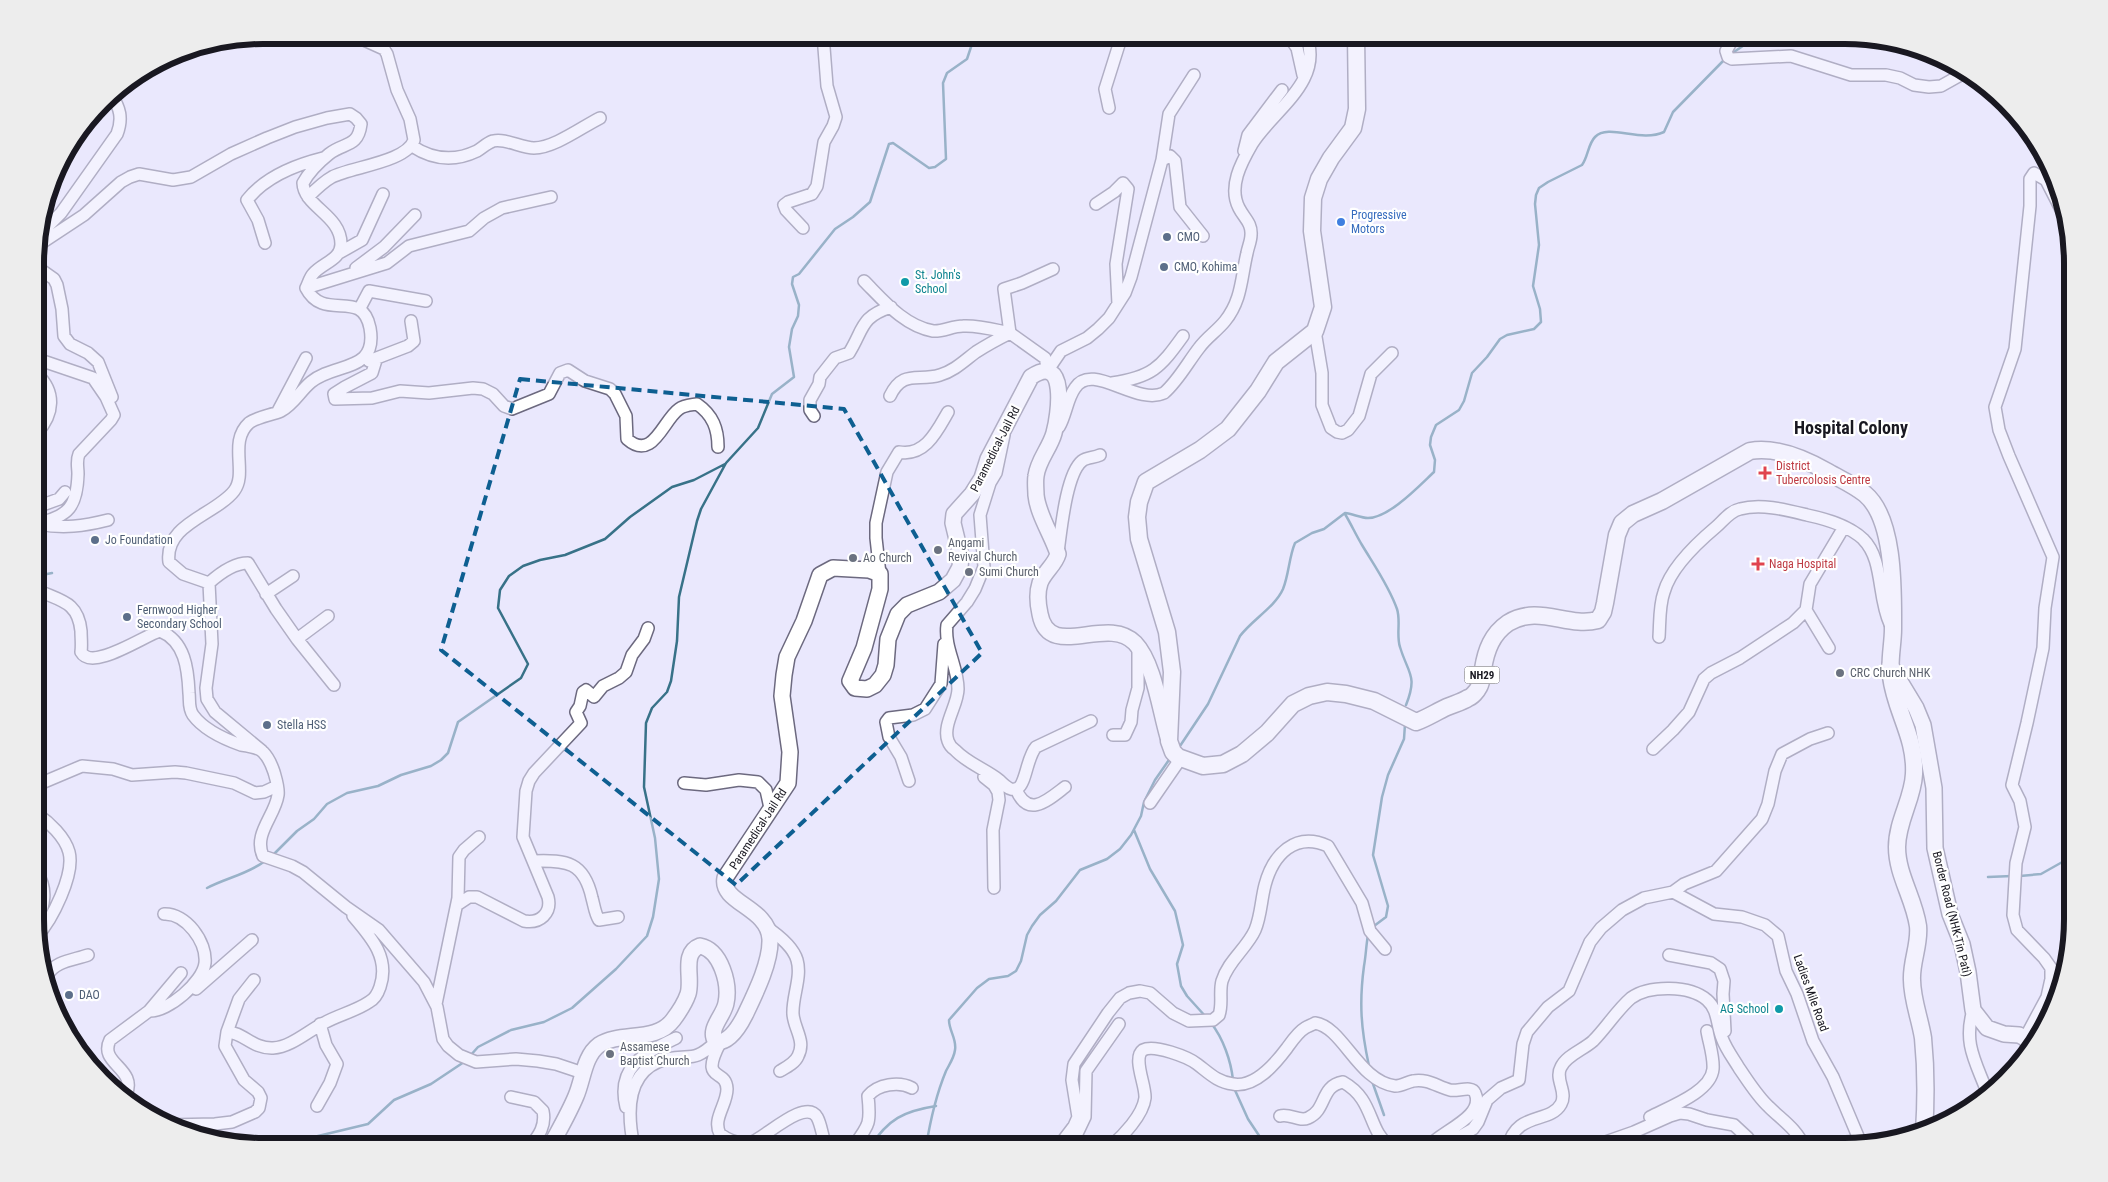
<svg xmlns="http://www.w3.org/2000/svg" width="2108" height="1182" viewBox="0 0 2108 1182" font-family="'Roboto Condensed',sans-serif">
<style>
.lines{fill:none;stroke-linecap:round;stroke-linejoin:round}
.stream{stroke:#387288;stroke-width:2.5}
.minor-casing{stroke:#6c697f;stroke-width:14}
.major-casing{stroke:#6c697f;stroke-width:18}
.highway-casing{stroke:#6c697f;stroke-width:19}
.minor{stroke:#fff;stroke-width:11}
.major{stroke:#fff;stroke-width:15}
.highway{stroke:#fff;stroke-width:16}
.marked{fill:none;stroke:#0e5f91;stroke-width:4;stroke-dasharray:10 6;stroke-linejoin:round}
.shop-dot{fill:#3f7fe0;stroke:#fff;stroke-width:2}
.service-dot{fill:#5c6f8a;stroke:#fff;stroke-width:2}
.culture-dot{fill:#0f9aa8;stroke:#fff;stroke-width:2}
.health-dot{fill:#e0444e;stroke:#fff;stroke-width:2}
.worship-dot{fill:#6b7280;stroke:#fff;stroke-width:2}
.labels{text-anchor:middle;stroke-width:4.5;stroke-linejoin:round;paint-order:stroke}
.shield{fill:#fff;stroke:#5e5d64;stroke-width:1}
.shield-label{font-size:11px;font-weight:bold;fill:#191821}
.shop-label{font-size:12px;fill:#366cbe;stroke:#fff;text-anchor:start}
.service-label{font-size:12px;fill:#4e5e75;stroke:#fff;text-anchor:start}
.culture-label{font-size:12px;fill:#0d838f;stroke:#fff;text-anchor:start}
.street-label{font-size:12px;fill:#191821;stroke:#fff}
.health-label{font-size:12px;fill:#be3a42;stroke:#fff;text-anchor:start}
.worship-label{font-size:12px;fill:#5b616d;stroke:#fff;text-anchor:start}
.district-label{font-size:18px;font-weight:bold;fill:#191821;stroke:#fff}
.rim{fill:none;stroke:#191821;stroke-width:6}
</style>
<rect width="100%" height="100%" fill="#eae8fd"/>
<g class="lines">
<path class="stream" d="M 1731,54 L 1759,35
M 1345,514 C 1351,524 1356,535 1362,545 C 1374,565 1389,586 1397,609 C 1401,621 1396,635 1400,647 C 1408,674 1418,675 1406,705
M 37,576 L 52,573
M 1178,749 L 1208,704 L 1240,636 C 1252,620 1275,607 1283,589 C 1289,574 1289,557 1295,543 L 1312,533 L 1324,529 L 1345,513 C 1353,514 1361,518 1368,518 C 1389,518 1419,486 1434,472 L 1435,460 L 1430,445 L 1431,437 L 1436,425 L 1459,410 L 1464,401 L 1472,373 L 1487,357 L 1500,339 L 1507,335 L 1534,329 L 1541,322 L 1540,309 L 1533,286 L 1539,245 L 1535,204 L 1536,195 L 1539,188 L 1548,182 L 1582,165 C 1588,157 1588,144 1595,137 C 1609,123 1640,143 1664,132 L 1673,112 L 1725,59
M 1134,830 L 1150,869 L 1175,911 L 1183,945 L 1177,964 L 1181,986 L 1187,996 L 1206,1017
M 272,856 L 297,831 L 314,819 L 327,804 L 347,793 L 378,786 L 401,775 L 431,766 L 441,760 L 448,753 L 458,722 L 521,678 L 528,664 L 498,608 L 500,590 L 509,576 L 523,566 L 540,560 L 565,555 L 605,539 L 630,517 L 672,487 L 694,480 L 725,464
M 2020,876 L 2041,874 L 2073,856
M 1988,877 L 2012,876
M 207,888 C 226,878 248,874 265,861
M 1374,926 L 1386,917 L 1388,906 L 1373,855 L 1382,797 L 1388,775 L 1404,739 L 1405,724
M 1368,935 C 1366,946 1366,955 1364,966 C 1359,1003 1361,1029 1369,1066
M 1211,1023 C 1223,1038 1231,1061 1233,1080
M 470,1056 L 478,1047 L 511,1030 L 544,1022 L 572,1008 L 616,969 L 647,936 L 653,917 L 659,879 L 655,838 L 644,787 L 646,723 L 652,708 L 667,692 L 671,681 L 677,641 L 679,597 L 697,521 L 701,509 L 726,463 L 758,428 L 772,394 L 794,377 L 789,347 L 792,329 L 798,316 L 799,305 L 792,284 L 793,277 L 799,274 L 835,229 L 853,217 L 870,202 L 889,144 L 893,143 L 929,168 L 935,167 L 946,159 L 943,83 L 947,73 L 967,59 L 975,35
M 1372,1081 L 1384,1115
M 1234,1088 L 1248,1119 L 1260,1137
M 283,1147 L 318,1136 L 368,1124 L 394,1100 L 431,1084 L 464,1062
M 870,1147 C 888,1119 904,1111 936,1106
M 926,1147 C 930,1122 936,1095 946,1071 C 949,1065 954,1058 955,1050 C 957,1039 949,1031 949,1020 L 977,988 L 989,979 L 1008,976 L 1016,971 L 1021,961 L 1027,935 L 1032,926 L 1040,915 L 1056,901 L 1080,870 L 1107,859 L 1120,849 L 1131,835 L 1141,816 L 1144,802 L 1155,780 L 1171,757"/>
<defs>
<path id="minor" d="M 384,35 L 384,49
M 1288,35 L 1297,48 L 1303,75
M 1735,35 L 1726,51 L 1728,57 L 1732,59 L 1791,56 L 1851,75 L 1886,75 L 1900,78 L 1914,85 L 1929,87 L 1941,86 L 1966,72
M 1109,108 L 1105,89 L 1122,35
M 412,146 C 433,160 454,162 477,151 C 482,148 487,143 493,141 C 506,138 521,148 534,148 C 554,148 582,127 600,118
M 1244,151 L 1248,135 L 1282,90
M 1162,160 L 1170,156 L 1175,161 L 1180,207 L 1203,236
M 308,197 C 315,190 323,182 332,177 C 351,167 407,162 414,140 L 410,119 L 397,90 L 387,54 L 384,49 L 353,35
M 1096,204 L 1114,192 L 1123,183 L 1128,189 L 1116,264 L 1118,304
M 803,228 L 786,210 L 784,205 L 788,202 L 812,194 L 817,186 L 824,142 L 833,126 L 836,117 L 827,86 L 823,35
M 37,237 L 61,213 L 117,134 C 123,118 120,108 111,94
M 265,243 L 258,220 L 247,200 C 265,177 295,165 323,158
M 37,246 L 84,215 L 121,182 L 130,177 L 139,174 L 173,180 L 191,177 L 231,154 L 267,138 L 295,127 L 327,118 L 350,114 L 356,118 L 361,124 C 358,148 344,142 329,154 C 319,162 309,172 303,183 C 304,207 341,215 341,244 C 341,260 322,263 313,274 C 310,277 308,284 306,288 C 324,323 362,287 370,328 C 378,373 335,362 311,382 C 300,391 294,404 281,411 C 272,415 257,417 249,423 C 228,442 248,473 234,491 C 215,515 164,524 169,562 L 183,574 L 209,583 L 212,644 L 206,688 L 207,699 L 215,712 L 262,751
M 339,253 L 362,240 L 383,194
M 37,267 L 54,279 L 57,285 L 62,309 L 64,336 L 70,344 L 88,353 L 98,362 L 112,397
M 356,268 L 384,247 L 415,215
M 864,281 C 883,300 904,326 933,331 C 942,332 953,326 963,326 C 979,325 995,330 1010,333 L 1004,289 L 1022,283 L 1053,269
M 306,288 L 387,263 L 409,246 L 469,231 L 484,218 L 502,208 L 551,197
M 360,308 L 369,291 L 426,301
M 1315,331 L 1322,373 L 1322,405 L 1331,428 L 1337,432 L 1342,433 L 1348,430 L 1359,416 L 1371,374 L 1392,353
M 37,359 L 93,378 L 106,397 L 114,415 L 111,420 L 79,454 C 76,461 78,467 78,474 C 77,506 69,517 37,523
M 376,360 L 372,373 L 345,387 L 334,394 L 335,399 L 372,398 L 400,391 L 429,393 L 473,388 L 483,389 L 493,394 L 504,406 L 512,409 L 549,394 L 560,373 L 568,370 L 585,381 L 610,389 L 615,394 L 626,416 L 627,439 C 653,462 663,420 679,409 C 684,405 691,405 697,404 C 713,415 718,429 718,447
M 369,361 L 408,346 L 414,341 L 411,321
M 1048,370 L 1061,351 L 1087,338 L 1098,329 L 1109,318 L 1125,293 L 1131,277 L 1162,160 L 1169,114 L 1194,75
M 37,374 C 56,392 54,414 37,433
M 1112,383 C 1152,377 1160,368 1183,336
M 890,396 C 903,369 918,382 940,375 C 954,371 964,361 976,352 C 987,345 998,339 1010,333 L 1045,358 L 1048,370
M 278,411 L 306,358
M 814,416 L 810,410 L 810,400 L 819,384 L 820,377 L 835,358 L 849,353 C 864,329 860,317 891,307
M 1059,427 C 1066,415 1067,399 1075,388 C 1092,361 1136,406 1164,393 C 1178,381 1188,362 1199,348 C 1206,338 1217,331 1225,321 C 1242,300 1241,278 1247,253 C 1248,247 1251,241 1251,235 C 1252,223 1244,218 1239,208 C 1228,187 1241,163 1252,144 C 1272,111 1325,82 1306,35
M 1004,435 L 996,473 L 990,483 L 980,515 L 984,567 L 975,589 L 967,602 L 947,625 C 944,647 958,667 958,689 C 958,705 942,725 948,741 C 949,744 952,748 955,750 C 967,763 985,769 999,780 C 1002,783 1007,788 1011,789 C 1014,790 1016,789 1018,788 C 1026,783 1027,757 1036,747 L 1091,721
M 37,507 L 59,499 L 65,492
M 39,524 C 63,529 84,526 108,520
M 1058,552 C 1061,531 1066,474 1082,461 C 1087,457 1094,458 1100,455
M 880,574 L 876,538 L 876,523 L 887,472 L 899,452 C 925,457 937,431 948,412
M 209,583 C 219,574 234,563 248,563 L 276,609 L 297,639 L 334,685
M 37,590 C 60,601 78,601 81,631 C 81,638 82,645 81,652 C 92,672 145,635 160,631 C 185,641 188,669 189,693 C 190,700 188,708 193,715 C 204,730 224,739 241,745 C 248,746 259,748 263,752 C 268,757 272,766 274,772 C 276,779 279,788 278,795 C 275,816 253,834 263,856 L 292,866 L 303,872 L 346,907 L 379,930 L 424,982 L 437,1007 L 443,1039 L 448,1046 L 459,1055 L 476,1062 L 516,1059 L 538,1061 L 556,1064 L 583,1073
M 266,594 L 293,576
M 1806,610 L 1829,648
M 1659,637 C 1660,622 1659,606 1664,592 C 1671,567 1697,543 1716,527 C 1723,521 1730,511 1740,509 C 1761,503 1787,510 1807,515 C 1826,519 1848,525 1863,539 C 1884,560 1877,596 1890,624
M 297,639 L 328,616
M 1113,735 L 1125,735 L 1131,722 L 1132,710 L 1138,688 L 1138,648
M 1653,749 L 1673,730 L 1689,712 L 1704,679 L 1711,673 L 1740,658 L 1793,623 L 1806,610 L 1810,584 L 1844,527
M 984,777 L 994,785 L 998,792 L 999,800 L 993,830 L 994,888
M 909,781 L 901,757 L 889,737 L 886,722 L 889,718 L 913,715 L 925,709 L 941,684 L 944,644
M 684,783 L 706,785 L 739,780 L 758,782 L 766,790 L 770,808
M 37,785 L 82,766 L 113,769 L 132,775 L 175,772 L 186,773 L 234,783 L 255,793 L 264,792 L 277,786
M 1016,789 C 1028,819 1048,800 1065,787
M 1150,803 L 1181,758
M 37,814 C 49,822 65,837 69,852 C 75,874 52,920 37,936
M 534,861 C 567,860 584,862 592,898 C 594,905 595,914 599,920 L 618,917
M 37,873 C 48,889 44,906 37,922
M 1673,892 L 1684,884 L 1716,871 L 1762,819 L 1768,804 L 1775,771 L 1782,754 L 1810,739 L 1828,733
M 457,905 L 469,897 L 477,897 L 524,921 C 540,924 552,913 548,897 L 523,837 L 526,791 L 529,781 L 534,773 L 581,723 L 576,712 L 580,706 L 583,692 L 586,690 L 594,697 L 603,686 L 619,678 L 626,672 L 632,655 L 644,639 L 648,628
M 765,926 C 777,934 793,946 797,960 C 802,977 792,997 793,1014 C 794,1029 806,1041 798,1056 C 795,1063 787,1067 780,1071
M 1669,955 L 1711,963 L 1720,969 L 1724,981 L 1723,994 L 1725,1031
M 47,976 C 54,961 74,960 88,955
M 196,989 L 252,940
M 436,1004 L 458,898 L 459,857 L 464,850 L 479,837
M 1973,1010 C 1963,1044 1976,1062 1987,1092
M 149,1011 C 168,1012 203,982 205,963 C 207,942 186,913 164,914
M 227,1032 L 239,999 L 254,980
M 2025,1038 L 2047,997 L 2051,979 L 2051,968 L 2044,958 L 2017,930 L 2013,915 L 2016,863 L 2025,827 L 2020,801 L 2012,785 L 2027,723 L 2043,648 L 2045,608 L 2053,557 L 2009,456 L 1999,430 L 1995,407 L 2015,349 L 2030,206 L 2030,179 L 2034,173 L 2046,180 L 2067,221
M 720,1043 C 699,1084 726,1067 727,1089 C 727,1105 712,1119 720,1134 C 728,1140 739,1144 749,1143 C 762,1141 805,1097 817,1117 C 822,1126 822,1138 827,1147
M 126,1095 C 138,1068 98,1064 110,1040 L 149,1011 L 181,973
M 511,1097 L 534,1102 L 543,1111 C 546,1126 539,1135 530,1147
M 317,1106 L 330,1083 L 337,1064 L 326,1045 L 320,1024
M 626,1107 C 616,1066 645,1053 676,1038
M 1280,1116 C 1290,1113 1299,1122 1308,1118 C 1327,1110 1320,1086 1343,1082 C 1375,1100 1367,1129 1390,1147
M 1650,1117 C 1669,1107 1711,1092 1713,1069 C 1714,1057 1709,1043 1707,1031
M 168,1125 L 215,1124 L 232,1122 L 255,1112 L 259,1108 L 261,1098 L 258,1092 L 244,1080 L 225,1046 L 227,1032 C 243,1032 253,1049 273,1048 C 291,1047 308,1031 324,1023 C 338,1015 356,1011 369,1002 C 375,999 378,993 380,987 C 390,958 371,937 353,916
M 634,1147 C 627,1114 625,1069 667,1059 C 692,1054 693,1063 716,1042
M 853,1147 C 869,1125 871,1124 868,1096 C 878,1084 899,1081 912,1088
M 1058,1147 L 1074,1126 L 1078,1117 L 1072,1080 L 1074,1064 L 1108,1013 L 1120,998 L 1129,993 L 1140,991 L 1150,993 L 1173,1013 L 1189,1021 L 1213,1020 L 1219,1015 C 1223,1004 1219,992 1222,981 C 1228,961 1247,948 1255,930 C 1261,916 1261,900 1265,885 C 1273,855 1295,831 1328,846 L 1362,903 L 1370,931 L 1385,949
M 1067,1147 L 1075,1138 L 1085,1117 L 1086,1071 L 1119,1024
M 1110,1147 C 1123,1136 1143,1115 1145,1098 C 1146,1085 1132,1058 1143,1050 C 1154,1044 1188,1057 1197,1064 C 1209,1073 1217,1082 1233,1084 C 1255,1088 1275,1064 1287,1048 C 1292,1041 1298,1032 1305,1028 C 1308,1026 1312,1025 1315,1023 C 1343,1027 1358,1081 1395,1086 C 1402,1086 1407,1082 1413,1081 C 1427,1078 1438,1087 1450,1090 C 1457,1092 1472,1085 1475,1093 C 1486,1117 1439,1132 1428,1147
M 1441,1147 L 1473,1129 L 1478,1122 L 1487,1100 L 1501,1088 L 1519,1080 L 1523,1044 L 1527,1032 L 1548,1007 L 1569,991 L 1590,942 L 1601,928 L 1622,910 L 1644,898 L 1673,892 L 1714,914 L 1742,917 L 1765,925 L 1778,936 L 1786,971 L 1797,994 L 1813,1041 L 1833,1077 L 1862,1146
M 1508,1147 C 1516,1111 1550,1124 1561,1104 C 1568,1092 1554,1079 1561,1067 C 1567,1055 1583,1050 1593,1041 C 1606,1028 1617,1010 1631,998 C 1649,985 1690,985 1707,1000 C 1718,1009 1717,1026 1722,1038 C 1726,1049 1733,1058 1739,1068 C 1748,1081 1757,1096 1769,1107 C 1782,1120 1797,1129 1804,1147
M 1591,1147 L 1634,1132 L 1670,1116 L 1680,1113 L 1689,1114 L 1707,1120 L 1734,1125 L 1748,1138"/>
<path id="major" d="M 1890,665 L 1916,708 L 1923,725 L 1934,788 L 1935,848 L 1950,914 L 1962,944 L 1968,972 L 1973,1010 L 1987,1028 L 2004,1034 L 2019,1035 L 2025,1038 L 2031,1046
M 550,1147 C 559,1130 569,1113 576,1096 C 583,1080 584,1056 599,1045 C 620,1031 656,1043 673,1020 C 679,1012 685,1003 688,994 C 693,978 681,953 700,946 C 721,950 730,984 726,1003 C 724,1016 707,1029 716,1042 C 730,1043 740,1025 745,1015 C 755,994 771,962 770,939 C 768,907 720,903 725,878 L 788,783 L 790,752 L 782,696 L 784,675 L 787,657 L 804,621 L 820,575 L 833,568 L 869,570 L 880,574 L 880,589 L 864,648 L 850,681 L 855,688 L 867,689 L 875,685 L 883,675 L 886,665 L 888,639 L 898,614 L 907,605 L 939,592 L 953,580 L 960,567 L 961,556 L 953,523 L 954,514 L 972,494 L 982,478 L 988,459 L 1031,377 C 1068,352 1059,415 1054,433 C 1050,448 1038,460 1036,476 C 1035,482 1036,490 1036,495 C 1038,515 1052,535 1058,554 C 1055,565 1044,572 1040,583 C 1037,592 1038,605 1040,614 C 1049,662 1107,614 1135,643 C 1154,663 1160,710 1168,737"/>
<path id="highway" d="M 1356,35 L 1357,109 L 1353,128 L 1331,158 L 1319,179 L 1313,198 L 1312,231 L 1323,307 L 1315,331 L 1276,362 L 1258,391 L 1228,429 L 1200,450 L 1146,482 L 1139,502 L 1137,517 L 1139,539 L 1167,632 L 1172,672 L 1169,741 L 1173,752 L 1178,757 L 1203,766 L 1223,764 L 1242,754 L 1267,733 L 1293,704 L 1309,696 L 1327,692 L 1346,694 L 1374,701 L 1416,722 C 1427,718 1436,712 1447,707 C 1454,704 1462,702 1468,698 C 1472,697 1477,691 1479,687 C 1482,682 1482,674 1483,669 C 1486,650 1492,634 1508,623 C 1539,604 1567,628 1598,620 L 1603,612 L 1605,603 L 1617,535 L 1622,523 L 1633,514 L 1662,501 L 1750,451 C 1776,446 1805,459 1828,472 C 1840,479 1854,485 1865,494 C 1895,519 1893,592 1893,629 C 1893,644 1889,660 1891,676 C 1895,711 1916,737 1914,774 C 1913,799 1897,821 1897,847 C 1897,875 1914,898 1918,926 C 1920,944 1911,962 1912,980 C 1912,999 1920,1019 1923,1038 C 1926,1068 1926,1102 1924,1132"/>
</defs>
<use href="#minor" class="minor-casing"/>
<use href="#major" class="major-casing"/>
<use href="#highway" class="highway-casing"/>
<use href="#minor" class="minor"/>
<use href="#major" class="major"/>
<use href="#highway" class="highway"/>
</g>
<path d="M0 0H2108V1182H0ZM 520,379 L 844,409 L 982,653 L 736,885 L 441,650 Z" fill="#eae8fd" fill-opacity=".55" fill-rule="evenodd"/>
<path class="marked" d="M 520,379 L 844,409 L 982,653 L 736,885 L 441,650 Z"/>
<circle class="shop-dot" cx="1341" cy="222" r="5"/>
<g class="service-dot">
<circle cx="1167" cy="237" r="5"/>
<circle cx="1164" cy="267" r="5"/>
<circle cx="95" cy="540" r="5"/>
<circle cx="127" cy="617" r="5"/>
<circle cx="267" cy="725" r="5"/>
<circle cx="69" cy="995" r="5"/>
</g>
<g class="culture-dot">
<circle cx="905" cy="282" r="5"/>
<circle cx="1779" cy="1009" r="5"/>
</g>
<g class="health-dot">
<path d="M1762.5 465.5h5v5h5v5h-5v5h-5v-5h-5v-5h5z"/>
<path d="M1755.5 556.5h5v5h5v5h-5v5h-5v-5h-5v-5h5z"/>
</g>
<g class="worship-dot">
<circle cx="938" cy="550" r="5"/>
<circle cx="853" cy="558" r="5"/>
<circle cx="969" cy="572" r="5"/>
<circle cx="1840" cy="673" r="5"/>
<circle cx="610" cy="1054" r="5"/>
</g>
<g class="labels">
<rect class="shield" x="1464.5" y="666.5" width="35" height="17" rx="4"/>
<g class="shield-label">
<text x="1482" y="679">NH29</text>
</g>
<g class="shop-label">
<text x="1351" y="219">Progressive<tspan x="1351" dy="14">Motors</tspan></text>
</g>
<g class="service-label">
<text x="1177" y="241">CMO</text>
<text x="1174" y="271">CMO, Kohima</text>
<text x="105" y="544">Jo Foundation</text>
<text x="137" y="614">Fernwood Higher<tspan x="137" dy="14">Secondary School</tspan></text>
<text x="277" y="729">Stella HSS</text>
<text x="79" y="999">DAO</text>
</g>
<g class="culture-label">
<text x="915" y="279">St. John's<tspan x="915" dy="14">School</tspan></text>
<text x="1769" y="1013" text-anchor="end">AG School</text>
</g>
<g class="street-label">
<text transform="translate(995 449) rotate(-63)" y="4">Paramedical-Jail Rd</text>
<text transform="translate(758 829) rotate(-57)" y="4">Paramedical-Jail Rd</text>
<text transform="translate(1952 914) rotate(76)" y="4">Border Road (NHK-Tin Pati)</text>
<text transform="translate(1811 993) rotate(70)" y="4">Ladies Mile Road</text>
</g>
<g class="health-label">
<text x="1776" y="470">District<tspan x="1776" dy="14">Tubercolosis Centre</tspan></text>
<text x="1769" y="568">Naga Hospital</text>
</g>
<g class="worship-label">
<text x="948" y="547">Angami<tspan x="948" dy="14">Revival Church</tspan></text>
<text x="863" y="562">Ao Church</text>
<text x="979" y="576">Sumi Church</text>
<text x="1850" y="677">CRC Church NHK</text>
<text x="620" y="1051">Assamese<tspan x="620" dy="14">Baptist Church</tspan></text>
</g>
<g class="district-label">
<text x="1851" y="434">Hospital Colony</text>
</g>
</g>
<path d="M0 0H2108V1182H0ZM263 44H1845A219 219 0 0 1 2064 263V919A219 219 0 0 1 1845 1138H263A219 219 0 0 1 44 919V263A219 219 0 0 1 263 44Z" fill="#ededed" fill-rule="evenodd"/>
<path class="rim" d="M263 44H1845A219 219 0 0 1 2064 263V919A219 219 0 0 1 1845 1138H263A219 219 0 0 1 44 919V263A219 219 0 0 1 263 44Z"/>
</svg>
